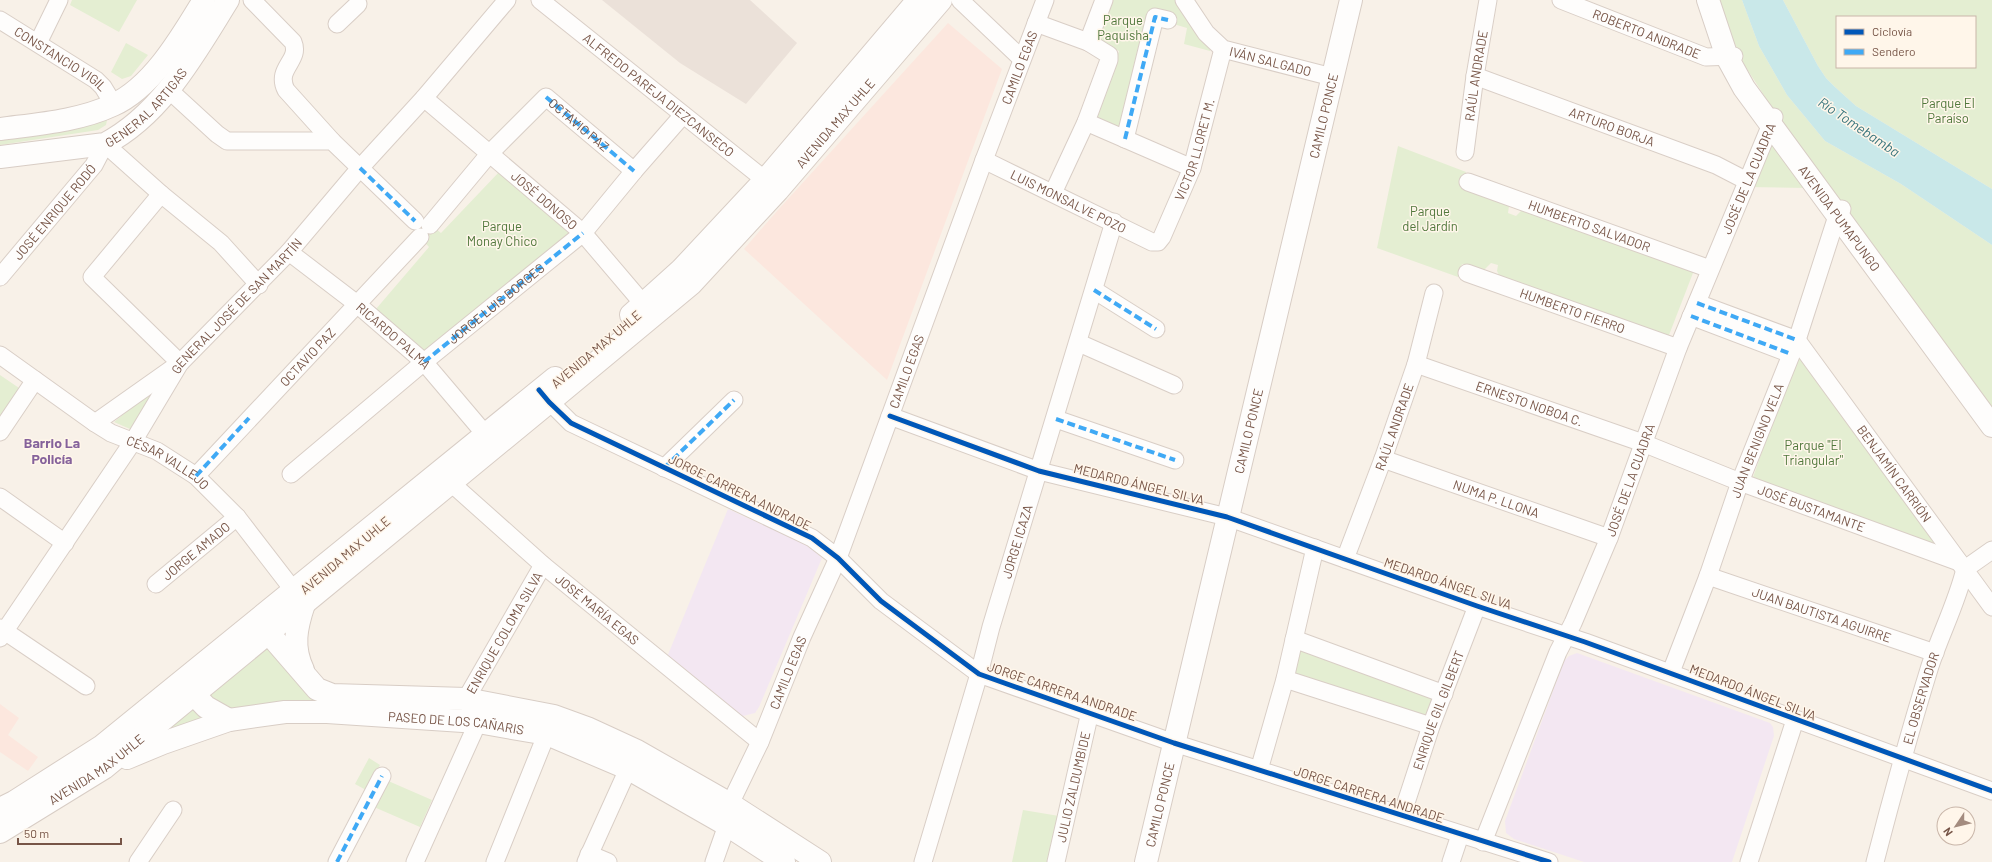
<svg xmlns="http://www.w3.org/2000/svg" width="1992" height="862" viewBox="0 0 1992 862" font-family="Barlow,sans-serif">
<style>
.commercial{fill:#fce7de}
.industrial{fill:#ebe1d9}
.education{fill:#f3e7f2}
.green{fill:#e4eed2;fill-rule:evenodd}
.water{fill:#c9e8e9}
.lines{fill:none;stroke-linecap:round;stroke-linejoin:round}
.street-casing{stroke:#d9cec6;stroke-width:19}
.secondary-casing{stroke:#d8cdc5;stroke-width:24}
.street{stroke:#fefdfc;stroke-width:17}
.secondary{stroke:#fefdfc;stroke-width:22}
.quiet{stroke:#3fa9f5;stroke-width:4;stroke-dasharray:8 4;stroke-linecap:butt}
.cycleway-casing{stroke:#fff6ea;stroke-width:8}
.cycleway{stroke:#0057b8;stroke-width:5}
.labels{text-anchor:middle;stroke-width:3;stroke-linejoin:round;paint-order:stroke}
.park-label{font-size:13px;fill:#51783c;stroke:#fff6ea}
.street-label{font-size:13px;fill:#775547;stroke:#fff6ea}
.water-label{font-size:14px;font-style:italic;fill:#3a767e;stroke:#fff6ea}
.neighbourhood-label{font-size:14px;font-weight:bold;fill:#85629b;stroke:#fff6ea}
</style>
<rect width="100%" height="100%" fill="#f8f1e8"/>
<path class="commercial" d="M 948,23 L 1002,69 L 887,380 L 744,249 L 778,210 Z
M 0,704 L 19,718 L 8,735 L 38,757 L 28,771 L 0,752 Z"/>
<path class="industrial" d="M 602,0 L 750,0 L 797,43 L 746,104 L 680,63 Z"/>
<path class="education" d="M 728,509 L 810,546 L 822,558 L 759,707 L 755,713 L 743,716 L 735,714 L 667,657 Z
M 1577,653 L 1770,723 L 1773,727 L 1774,736 L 1732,862 L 1584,862 L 1514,839 L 1506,833 L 1505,821 L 1564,661 L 1569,656 Z"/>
<path class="green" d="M 72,0 L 137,0 L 119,32 L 70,5 Z
M 1110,0 L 1175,0 L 1202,41 L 1211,47 L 1210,51 L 1184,44 L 1187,28 L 1170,23 L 1149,12 L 1124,132 L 1100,121 L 1097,116 L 1119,51 L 1095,41 Z
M 1720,0 L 1742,0 L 1759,46 L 1787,95 L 1825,141 L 1901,184 L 1992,245 L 1992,407 L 1769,103 L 1745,66 L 1730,33 Z
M 1783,0 L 1992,0 L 1992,189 L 1856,106 L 1835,87 L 1826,78 L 1818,66 ZM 1837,17 L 1975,17 L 1975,67 L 1837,67 Z
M 126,43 L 148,55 L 131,76 L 122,79 L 111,72 Z
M 99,117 L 107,120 L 106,125 L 98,130 L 0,145 L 0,136 Z
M 1770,139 L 1806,188 L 1747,187 Z
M 1398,146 L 1466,172 L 1462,186 L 1507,202 L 1509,206 L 1508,213 L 1516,216 L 1524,208 L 1692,271 L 1693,273 L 1669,335 L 1666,337 L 1500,277 L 1497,271 L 1498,265 L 1491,263 L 1483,271 L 1462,264 L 1458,277 L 1377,248 Z
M 500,171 L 571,235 L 426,352 L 376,309 L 429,247 L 410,226 L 419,215 L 441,233 Z
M 1797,353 L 1938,546 L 1752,480 Z
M 0,375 L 22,390 L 0,423 Z
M 161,383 L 130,429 L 114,422 Z
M 268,638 L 314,690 L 554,716 L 229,715 L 198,695 Z
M 1300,650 L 1433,698 L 1427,718 L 1295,675 L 1296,655 Z
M 193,703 L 213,720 L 126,755 Z
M 369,758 L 380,765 L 366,790 L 355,784 Z
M 386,780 L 432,800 L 420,827 L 374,807 Z
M 1023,810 L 1059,816 L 1049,862 L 1012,862 Z"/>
<path class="water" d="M 1742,0 L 1783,0 L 1818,66 L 1826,78 L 1835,87 L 1856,106 L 1992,189 L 1992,245 L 1901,184 L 1825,141 L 1787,95 L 1759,46 Z"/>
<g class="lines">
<defs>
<g id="street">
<path d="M 252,0 L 293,42 C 301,61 275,68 286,90 L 332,141"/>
<path id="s1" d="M 540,0 L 775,188"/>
<path d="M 960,0 L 1022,59"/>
<path id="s2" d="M 1184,0 L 1206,33 L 1223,49 L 1332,77"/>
<path id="s3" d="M 1561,0 L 1706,57 L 1734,56"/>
<path id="s4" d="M 0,20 L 96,80 L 103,87 L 114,105"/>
<path d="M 1036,23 L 1088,42 L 1109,55 L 1109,60 L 1086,122 L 1053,193"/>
<path d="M 337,24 L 358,4"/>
<path d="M 1088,42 L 1104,0"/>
<path d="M 38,43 L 59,0"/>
<path id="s5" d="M 1475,76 L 1716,165 L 1747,181"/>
<path d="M 169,90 L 217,134 L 227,141 L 332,141 L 415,221"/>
<path id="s6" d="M 424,98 L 583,233 L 651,313"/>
<path d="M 1086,122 L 1192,168"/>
<path d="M 1125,139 L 1155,17 L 1168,20"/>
<path id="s7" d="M 1465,152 L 1475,76 L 1488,0"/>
<path id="s8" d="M 984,160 L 1152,242 L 1158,242 L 1162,237 L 1192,168 L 1223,49"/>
<path id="s9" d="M 1468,182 L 1710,269"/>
<path d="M 430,225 L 490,153 L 546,97 L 634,171"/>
<path id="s10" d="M 289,252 L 357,304 L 424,362 L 485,434"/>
<path id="s11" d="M 1467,273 L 1678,348"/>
<path id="s12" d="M 0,277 L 94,165 L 105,144 L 161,194 L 221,243 L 259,285"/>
<path d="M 1094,290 L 1156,329"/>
<path id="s13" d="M 1697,303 L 1797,340 L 1992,607"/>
<path d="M 1691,316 L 1791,354"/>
<path d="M 1079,343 L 1174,385"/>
<path id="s14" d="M 0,355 L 95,423 L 111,433 L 157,451 L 196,476 L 237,517 L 301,600"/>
<path id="s15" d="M 1416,364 L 1643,443 L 1740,482 L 1959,562"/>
<path d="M 542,394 L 571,423 L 812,538 L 838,558 L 881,601 L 979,674 L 1174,743 L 1549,862"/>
<path d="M 890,416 L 1039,471 L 1227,517 L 1477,606 L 1585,642 L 1992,791"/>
<path d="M 1056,419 L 1175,460"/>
<path d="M 95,423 L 180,363 L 92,277 L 161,194"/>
<path d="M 0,432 L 35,380"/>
<path id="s16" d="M 1383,459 L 1609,538"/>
<path d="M 664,468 L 734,400"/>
<path id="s17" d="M 443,473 L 450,482 L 543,565 L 760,742"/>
<path id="s18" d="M 291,474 L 424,362 L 583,233 L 634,171 L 683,115"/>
<path id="s19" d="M 196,476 L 420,237"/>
<path d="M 0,497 L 65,543"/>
<path id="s20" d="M 1345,559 L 1383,459 L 1416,364 L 1434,293"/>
<path id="s21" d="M 1708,576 L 1935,653"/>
<path id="s22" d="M 156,584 L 237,517"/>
<path d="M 0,628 L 86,686"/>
<path id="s23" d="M 0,638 L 134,440 L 180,363 L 289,252 L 360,168 L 424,98 L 507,0"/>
<path d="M 1294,639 L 1444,694"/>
<path id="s24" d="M 1671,672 L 1708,576 L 1740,482 L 1797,340 L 1837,216 L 1842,209"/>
<path d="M 1285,679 L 1431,726"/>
<path d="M 1259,770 L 1285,679 L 1315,548"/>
<path id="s25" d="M 1402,815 L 1431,726 L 1477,606"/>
<path id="s26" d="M 1483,842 L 1558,652 L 1573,623 L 1609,538 L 1678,348 L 1774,117"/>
<path d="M 589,854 L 608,862"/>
<path d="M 138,862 L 173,810"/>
<path d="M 337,862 L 382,776"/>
<path id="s27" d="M 415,862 L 478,722 L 466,699 L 543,565"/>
<path d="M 495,862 L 551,723"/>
<path d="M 586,862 L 633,758"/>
<path id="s28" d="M 714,862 L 727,825 L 730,804 L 760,742 L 802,637 L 838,558 L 984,160 L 1045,0"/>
<path id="s29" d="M 923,862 L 979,674 L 991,627 L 1114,222"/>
<path id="s30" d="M 1056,862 L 1090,712"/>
<path d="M 1451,862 L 1460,835"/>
<path d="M 1749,862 L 1795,720"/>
<path id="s31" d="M 1875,862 C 1892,796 1910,731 1930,666 C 1941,633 1957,602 1965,569 L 1992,550"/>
</g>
<g id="secondary">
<path id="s32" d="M 1708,0 L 1727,57 L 1744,88 L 1992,426"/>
<path d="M 0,129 C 37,124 79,121 113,105 C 153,87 182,36 204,0"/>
<path id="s33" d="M 0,157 L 105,144 C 162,114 195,53 228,0"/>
<path d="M 631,315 L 681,270 L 766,179 L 918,0"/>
<path d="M 259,622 L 317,689 L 332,695 L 466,699 L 554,716 L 587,728 L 637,751 L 730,804 L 820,862"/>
<path d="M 303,670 C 292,647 296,628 304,604"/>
<path d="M 184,684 L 206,707 L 229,720"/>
<path id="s34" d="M 127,758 L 163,743 L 229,720 L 285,712 L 327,712 L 478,722 L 547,734 L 629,769 L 727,825 L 784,862"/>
<path d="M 0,809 L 14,802 L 102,746 L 555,378"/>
<path id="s35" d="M 0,832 L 104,768 L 549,402 L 691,284 L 778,190 L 941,0"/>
<path id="s36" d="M 1146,862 L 1351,0"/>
</g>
</defs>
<use href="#street" class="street-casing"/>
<use href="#secondary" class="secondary-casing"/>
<use href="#street" class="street"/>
<use href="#secondary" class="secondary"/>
<g class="quiet">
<path id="s37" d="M 546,97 L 634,171"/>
<path d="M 1125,139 L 1155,17 L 1168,20"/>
<path d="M 360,168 L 415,221"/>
<path d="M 1094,290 L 1156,329"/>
<path d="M 1697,303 L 1797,340"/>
<path d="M 1691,316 L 1791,354"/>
<path d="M 424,362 L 583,233"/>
<path d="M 1056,419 L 1175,460"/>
<path d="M 664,468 L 734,400"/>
<path d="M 196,476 L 249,418"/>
<path d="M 337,862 L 382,776"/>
</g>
<defs>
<path id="cycleway" d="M 539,390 L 549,402 L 571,423 L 812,538 L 838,558 L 881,601 L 979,674 L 1174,743 L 1549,862
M 890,416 L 1039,471 L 1227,517 L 1477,606 L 1585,642 L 1992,791"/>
</defs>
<use href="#cycleway" class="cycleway-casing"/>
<use href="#cycleway" class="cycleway"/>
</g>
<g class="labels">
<g class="park-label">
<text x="1123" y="25">Parque<tspan x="1123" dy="15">Paquisha</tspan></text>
<text x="1948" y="108">Parque El<tspan x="1948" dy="15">Paraíso</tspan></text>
<text x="1430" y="216">Parque<tspan x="1430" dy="15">del Jardín</tspan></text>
<text x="502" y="231">Parque<tspan x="502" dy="15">Monay Chico</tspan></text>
<text x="1813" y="450">Parque "El<tspan x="1813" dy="15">Triangular"</tspan></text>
</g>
<g class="street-label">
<text dy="5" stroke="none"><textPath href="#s3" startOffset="92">ROBERTO ANDRADE</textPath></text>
<text dy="5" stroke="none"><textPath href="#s4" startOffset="72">CONSTANCIO VIGIL</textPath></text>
<text dy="5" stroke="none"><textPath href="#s2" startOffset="112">IVÁN SALGADO</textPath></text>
<text dy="5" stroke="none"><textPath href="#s28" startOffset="852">CAMILO EGAS</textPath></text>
<text dy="5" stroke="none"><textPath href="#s7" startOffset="77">RAÚL ANDRADE</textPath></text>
<text dy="5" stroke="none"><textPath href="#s1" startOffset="152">ALFREDO PAREJA DIEZCANSECO</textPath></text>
<text dy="5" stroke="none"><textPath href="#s33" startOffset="161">GENERAL ARTIGAS</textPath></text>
<text dy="5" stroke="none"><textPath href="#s36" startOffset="767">CAMILO PONCE</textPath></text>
<text dy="5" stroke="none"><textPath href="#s35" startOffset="1099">AVENIDA MAX UHLE</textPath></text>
<text dy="5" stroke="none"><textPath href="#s37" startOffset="43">OCTAVIO PAZ</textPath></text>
<text dy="5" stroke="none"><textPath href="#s5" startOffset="146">ARTURO BORJA</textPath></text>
<text dy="5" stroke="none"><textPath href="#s8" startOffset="293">VICTOR LLORET M.</textPath></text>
<text dy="5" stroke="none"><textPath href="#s26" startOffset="715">JOSÉ DE LA CUADRA</textPath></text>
<text dy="5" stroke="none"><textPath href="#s6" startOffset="158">JOSÉ DONOSO</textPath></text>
<text dy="5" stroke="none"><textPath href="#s8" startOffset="94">LUIS MONSALVE POZO</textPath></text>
<text dy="5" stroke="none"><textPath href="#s12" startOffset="85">JOSÉ ENRIQUE RODÓ</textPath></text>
<text dy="5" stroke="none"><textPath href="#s32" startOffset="257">AVENIDA PUMAPUNGO</textPath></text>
<text dy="5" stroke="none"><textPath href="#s9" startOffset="129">HUMBERTO SALVADOR</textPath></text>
<text dy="5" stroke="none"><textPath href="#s18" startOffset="267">JORGE LUIS BORGES</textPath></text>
<text dy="5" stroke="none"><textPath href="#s23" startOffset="409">GENERAL JOSÉ DE SAN MARTÍN</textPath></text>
<text dy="5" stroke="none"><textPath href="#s11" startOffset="112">HUMBERTO FIERRO</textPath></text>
<text dy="5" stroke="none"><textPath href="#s10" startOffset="134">RICARDO PALMA</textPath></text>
<text transform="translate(596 349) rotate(-40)" y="5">AVENIDA MAX UHLE</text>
<text dy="5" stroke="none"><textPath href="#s19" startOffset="163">OCTAVIO PAZ</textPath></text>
<text dy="5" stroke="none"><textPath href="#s28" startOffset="528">CAMILO EGAS</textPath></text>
<text dy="5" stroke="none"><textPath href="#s15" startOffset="120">ERNESTO NOBOA C.</textPath></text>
<text dy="5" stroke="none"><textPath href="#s20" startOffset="141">RAÚL ANDRADE</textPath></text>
<text dy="5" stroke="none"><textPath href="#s36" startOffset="443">CAMILO PONCE</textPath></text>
<text dy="5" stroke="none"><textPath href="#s24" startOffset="247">JUAN BENIGNO VELA</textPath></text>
<text dy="5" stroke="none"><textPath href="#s14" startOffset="200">CÉSAR VALLEJO</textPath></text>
<text dy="5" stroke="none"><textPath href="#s13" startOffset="272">BENJAMÍN CARRIÓN</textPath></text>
<text dy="5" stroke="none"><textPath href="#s26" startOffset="391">JOSÉ DE LA CUADRA</textPath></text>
<text transform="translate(1139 484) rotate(14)" y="5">MEDARDO ÁNGEL SILVA</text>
<text transform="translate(740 492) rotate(26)" y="5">JORGE CARRERA ANDRADE</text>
<text dy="5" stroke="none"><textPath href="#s16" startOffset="120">NUMA P. LLONA</textPath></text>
<text dy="5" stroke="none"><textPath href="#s15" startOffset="421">JOSÉ BUSTAMANTE</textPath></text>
<text dy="5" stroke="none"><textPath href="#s29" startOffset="334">JORGE ICAZA</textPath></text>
<text dy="5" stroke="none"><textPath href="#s22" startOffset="52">JORGE AMADO</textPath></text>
<text transform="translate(345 555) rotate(-40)" y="5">AVENIDA MAX UHLE</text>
<text transform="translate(1448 583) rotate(19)" y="5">MEDARDO ÁNGEL SILVA</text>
<text dy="5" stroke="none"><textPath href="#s17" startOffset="206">JOSÉ MARÍA EGAS</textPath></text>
<text dy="5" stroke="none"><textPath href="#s21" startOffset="120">JUAN BAUTISTA AGUIRRE</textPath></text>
<text dy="5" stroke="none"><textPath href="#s27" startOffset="256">ENRIQUE COLOMA SILVA</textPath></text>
<text dy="5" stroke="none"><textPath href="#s28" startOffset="204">CAMILO EGAS</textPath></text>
<text transform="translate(1062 691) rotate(19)" y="5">JORGE CARRERA ANDRADE</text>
<text transform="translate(1753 692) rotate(21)" y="5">MEDARDO ÁNGEL SILVA</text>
<text dy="5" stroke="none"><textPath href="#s31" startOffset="170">EL OBSERVADOR</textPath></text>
<text dy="5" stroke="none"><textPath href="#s25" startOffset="111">ENRIQUE GIL GILBERT</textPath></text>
<text dy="5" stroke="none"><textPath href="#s34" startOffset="337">PASEO DE LOS CAÑARIS</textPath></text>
<text dy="5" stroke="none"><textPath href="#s35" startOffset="115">AVENIDA MAX UHLE</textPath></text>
<text dy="5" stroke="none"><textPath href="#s30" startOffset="77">JULIO ZALDUMBIDE</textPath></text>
<text transform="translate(1369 794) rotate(18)" y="5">JORGE CARRERA ANDRADE</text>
<text dy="5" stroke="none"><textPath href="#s36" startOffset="59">CAMILO PONCE</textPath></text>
</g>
<g class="water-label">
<text transform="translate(1859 127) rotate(34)" y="5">Río Tomebamba</text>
</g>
<g class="neighbourhood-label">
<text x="52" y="448">Barrio La<tspan x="52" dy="16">Policía</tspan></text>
</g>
</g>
<rect x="1836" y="16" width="140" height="52" fill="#fff6ea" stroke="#c9b6a9"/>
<rect x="1844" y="29" width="20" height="6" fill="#0057b8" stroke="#c9b6a9"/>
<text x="1872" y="36" font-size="12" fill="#775547">Ciclovía</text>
<rect x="1844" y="49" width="20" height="6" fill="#3fa9f5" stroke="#c9b6a9"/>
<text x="1872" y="56" font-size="12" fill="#775547">Sendero</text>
<g transform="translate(1956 826) rotate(235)"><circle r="19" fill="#fff6ea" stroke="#c9b6a9"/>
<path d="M0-3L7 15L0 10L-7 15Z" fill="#a48c7f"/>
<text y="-6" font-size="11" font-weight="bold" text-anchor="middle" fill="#775547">N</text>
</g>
<path d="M18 838v6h103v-6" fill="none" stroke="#775547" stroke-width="2"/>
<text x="24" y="838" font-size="12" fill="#775547" stroke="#fff6ea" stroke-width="3" paint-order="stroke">50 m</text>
</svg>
